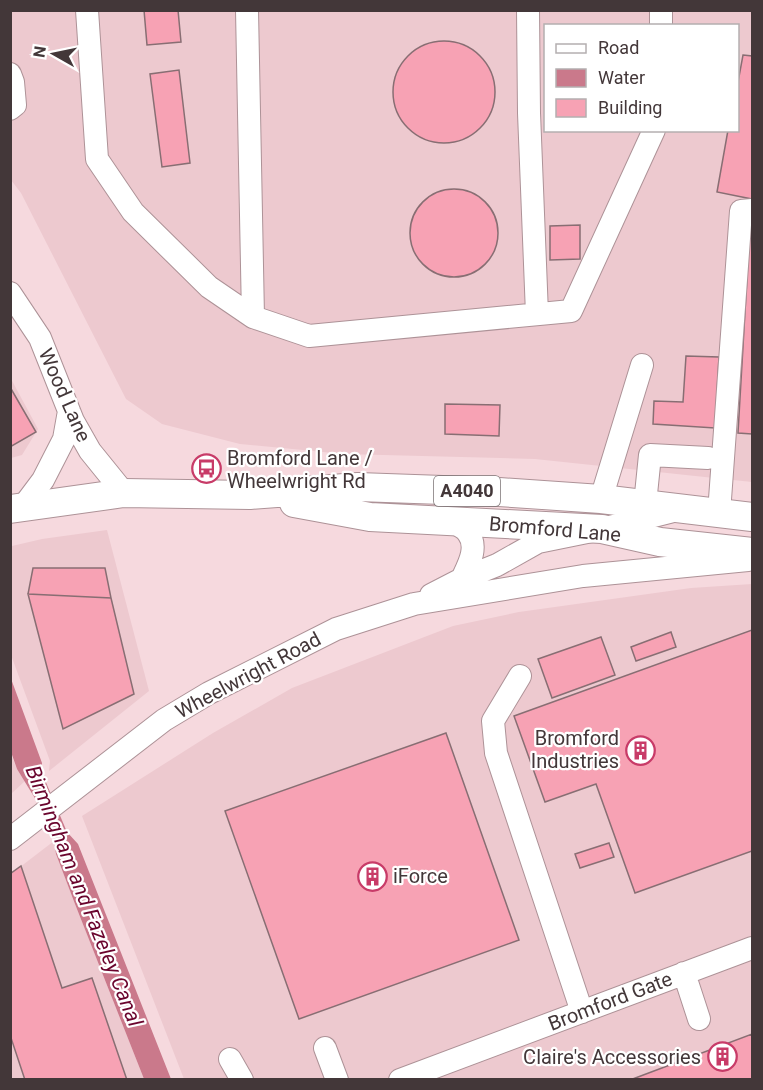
<svg xmlns="http://www.w3.org/2000/svg" width="763" height="1090" viewBox="0 0 763 1090" font-family="Roboto,sans-serif">
<style>
.built{fill:#edc9cf;fill-rule:evenodd}
.water{fill:#ca798b}
.building{fill:#f7a2b4;stroke:#886e73;stroke-width:1.5}
.lines{fill:none;stroke-linecap:round;stroke-linejoin:round}
.minor-casing{stroke:#ad9297;stroke-width:24}
.major-casing{stroke:#ad9297;stroke-width:30}
.minor{stroke:#fff;stroke-width:22}
.major{stroke:#fff;stroke-width:28}
.labels{text-anchor:middle;stroke-width:4.5;stroke-linejoin:round;paint-order:stroke}
.shield{fill:#fff;stroke:#7b7374;stroke-width:1.5}
.shield-label{font-size:18px;font-weight:bold;fill:#433739}
.street-label{font-size:20px;fill:#433739;stroke:#fff}
.poi-label{font-size:20px;fill:#433739;stroke:#fff;text-anchor:start}
.water-label{font-size:21px;font-style:italic;fill:#6a042d;stroke:#fff}
</style>
<rect width="100%" height="100%" fill="#f6d9de"/>
<path class="built" d="M 11,11 L 752,11 L 752,482 L 535,459 L 344,454 L 240,444 L 162,424 L 126,399 L 21,193 L 11,180 ZM 546,26 L 738,26 L 738,130 L 546,130 Z
M 10,377 L 38,429 L 22,455 L 11,458 Z
M 107,530 L 149,691 L 49,771 L 50,761 L 11,655 L 10,548 L 12,546 L 42,539 Z
M 752,584 L 752,1079 L 184,1079 L 82,816 L 213,733 L 292,688 L 453,626 L 519,612 L 691,588 Z
M 10,752 L 17,769 L 25,781 L 11,794 Z
M 54,841 L 56,854 L 75,904 L 144,1079 L 11,1080 L 11,874 Z"/>
<path class="water" d="M 10,676 L 42,763 L 42,773 L 67,832 L 78,844 L 171,1079 L 144,1079 L 75,904 L 56,854 L 54,841 L 44,813 L 17,769 L 11,752 Z"/>
<path class="building" d="M 144,10 L 178,10 L 181,42 L 147,45 Z
M393 92a51 51 0 1 1 102 0a51 51 0 1 1-102 0Z
M 743,55 L 752,56 L 752,199 L 717,192 L 728,130 L 738,130 L 738,82 Z
M 179,70 L 190,163 L 162,167 L 150,74 Z
M410 233a44 44 0 1 1 88 0a44 44 0 1 1-88 0Z
M 580,225 L 580,259 L 550,260 L 550,226 Z
M 750,225 L 752,225 L 752,434 L 738,433 Z
M 686,356 L 719,357 L 715,428 L 653,424 L 654,401 L 683,402 Z
M 10,387 L 36,432 L 10,447 Z
M 445,404 L 500,405 L 499,436 L 445,434 Z
M 33,568 L 105,568 L 111,598 L 28,594 Z
M 28,594 L 111,598 L 134,694 L 63,729 Z
M 752,630 L 752,851 L 635,893 L 596,784 L 545,802 L 514,716 Z
M 671,632 L 676,647 L 636,661 L 631,647 Z
M 601,637 L 615,675 L 552,698 L 538,659 Z
M 446,733 L 519,940 L 299,1019 L 225,811 Z
M 609,843 L 614,857 L 580,868 L 575,854 Z
M 21,866 L 62,988 L 92,978 L 127,1080 L 25,1080 L 10,1035 L 10,874 Z
M 752,1034 L 752,1080 L 630,1080 Z"/>
<g class="lines">
<defs>
<path id="minor" d="M 87,10 L 97,159 L 133,212 L 209,287 L 253,317 L 309,336 L 571,311 L 654,130
M 247,10 L 253,317
M 528,10 L 529,113 L 537,314
M 661,10 L 661,26
M 10,74 L 13,82 L 15,105 L 10,109
M 10,293 L 40,338 L 73,421 L 90,451 L 124,493
M 601,499 L 642,365
M 645,504 L 650,455 L 708,458
M 22,508 L 43,480 L 64,439 L 69,411
M 719,513 L 741,211 L 752,210
M 453,521 C 457,525 465,528 468,533 C 479,547 468,566 462,579
M 431,595 L 462,579 L 497,565 L 538,542 L 602,529 L 673,511
M 520,676 L 493,721 L 496,753 L 582,1012
M 10,839 L 164,720 L 209,693 L 336,629 L 414,604 L 583,576 L 748,560
M 684,973 L 699,1019
M 325,1048 L 337,1080
M 230,1059 L 242,1080
M 400,1080 L 752,948"/>
<path id="major" d="M 294,503 L 370,517 L 602,529 L 660,542 L 752,552
M 10,509 L 124,493 L 250,495 L 358,487 L 499,492 L 601,499 L 752,517"/>
</defs>
<use href="#minor" class="minor-casing"/>
<use href="#major" class="major-casing"/>
<use href="#minor" class="minor"/>
<use href="#major" class="major"/>
</g>
<defs>
<symbol id="bus-ring" viewBox="-11 -11 22 22"><circle r="9.5" fill="#fff" stroke="#c83b68" stroke-width="1.5"/><path d="M-5-6H5V4H4V6H2V4H-2V6H-4V4H-5ZM-3.5-4V0h7V-4ZM-3.5 1.2v1.5H-2V1.2ZM2 1.2v1.5H3.5V1.2Z" fill="#c83b68"/></symbol>
<symbol id="building-ring" viewBox="-11 -11 22 22"><circle r="9.5" fill="#fff" stroke="#c83b68" stroke-width="1.5"/><path d="M-4-6H4V6H1V3H-1V6H-4ZM-2.5-4.3h1.7v1.8h-1.7ZM.8-4.3h1.7v1.8H.8ZM-2.5-1h1.7V.8h-1.7ZM.8-1h1.7V.8H.8Z" fill="#c83b68"/></symbol>
</defs>
<g fill-rule="evenodd">
<use href="#bus-ring" x="190" y="452" width="33" height="33"/>
<use href="#building-ring" x="624" y="734" width="33" height="33"/>
<use href="#building-ring" x="356" y="860" width="33" height="33"/>
<use href="#building-ring" x="706" y="1040" width="33" height="33"/>
</g>
<g class="labels">
<rect class="shield" x="434" y="476" width="66" height="30" rx="4.5"/>
<g class="shield-label">
<text x="467" y="497">A4040</text>
</g>
<g class="street-label">
<text transform="translate(65 395) rotate(66)" y="7">Wood Lane</text>
<text transform="translate(555 529) rotate(5)" y="7">Bromford Lane</text>
<text transform="translate(248 675) rotate(-28)" y="7">Wheelwright Road</text>
<text transform="translate(610 1001) rotate(-21)" y="7">Bromford Gate</text>
</g>
<g class="poi-label">
<text x="227" y="465">Bromford Lane /<tspan x="227" dy="23">Wheelwright Rd</tspan></text>
<text x="619" y="745" text-anchor="end">Bromford<tspan x="619" dy="23">Industries</tspan></text>
<text x="393" y="883">iForce</text>
<text x="701" y="1064" text-anchor="end">Claire's Accessories</text>
</g>
<g class="water-label">
<text transform="translate(84 896) rotate(68)" y="7">Birmingham and Fazeley Canal</text>
</g>
</g>
<rect width="763" height="1090" fill="none" stroke="#433739" stroke-width="24"/>
<rect x="544" y="24" width="195" height="108" fill="#ffffff" stroke="#b4afb0" stroke-width="1.5"/>
<rect x="556" y="44" width="30" height="9" fill="#ffffff" stroke="#b4afb0" stroke-width="1.5"/>
<text x="598" y="54" font-size="18" fill="#433739">Road</text>
<rect x="556" y="69" width="30" height="18" fill="#ca798b" stroke="#b4afb0" stroke-width="1.5"/>
<text x="598" y="84" font-size="18" fill="#433739">Water</text>
<rect x="556" y="99" width="30" height="18" fill="#f7a2b4" stroke="#b4afb0" stroke-width="1.5"/>
<text x="598" y="114" font-size="18" fill="#433739">Building</text>
<g transform="translate(54 54) rotate(279)" stroke="#ffffff" stroke-width="4.5" paint-order="stroke">
<path d="M0-4.5L10 22L0 15L-10 22Z" fill="#433739"/>
<text y="-9" font-size="16" font-weight="bold" text-anchor="middle" fill="#433739">N</text>
</g>
</svg>
